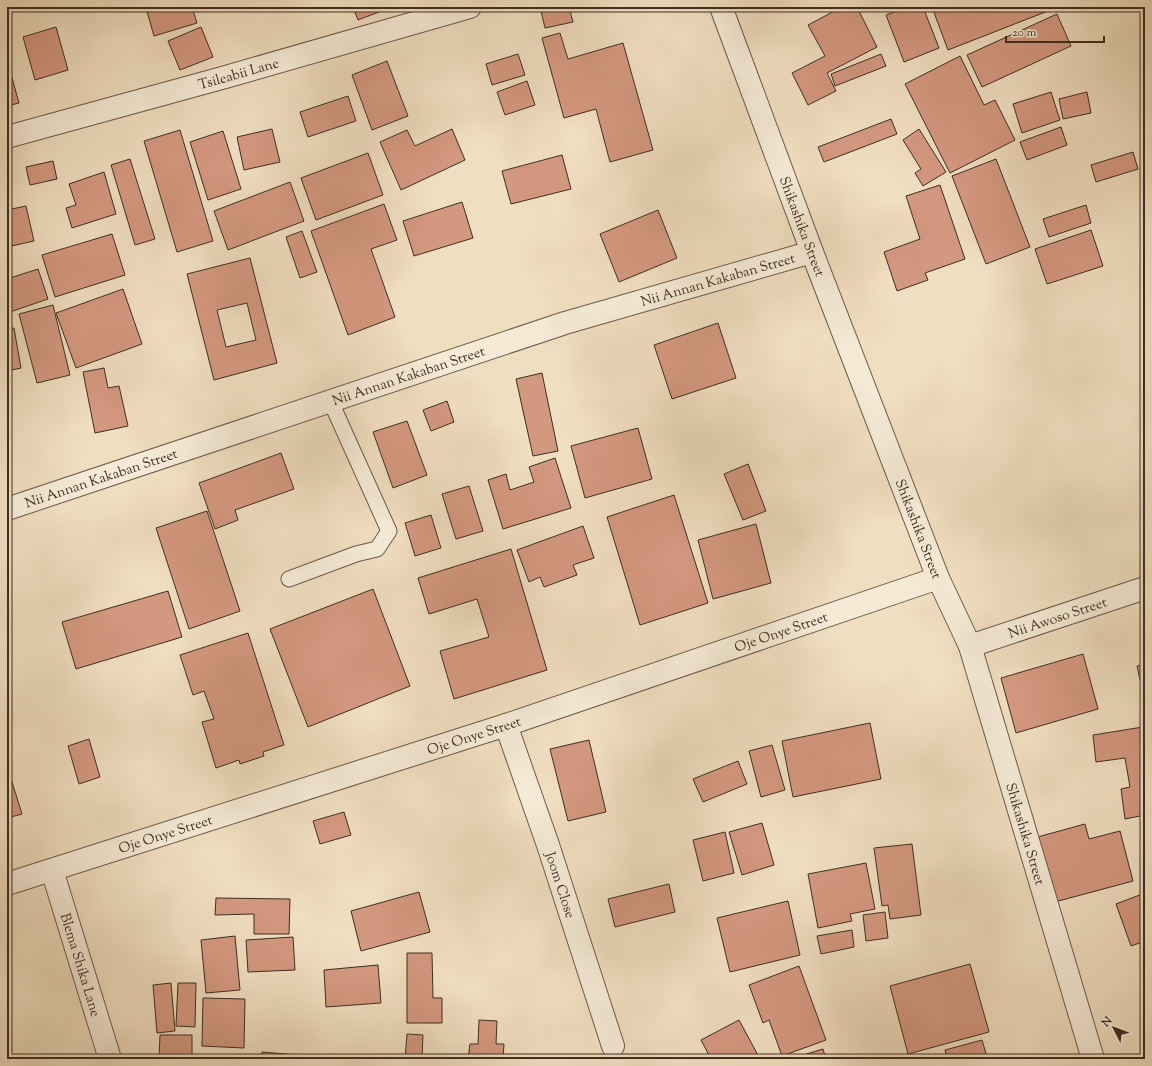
<svg xmlns="http://www.w3.org/2000/svg" width="1152" height="1066" viewBox="0 0 1152 1066" font-family="'Sorts Mill Goudy',serif">
<style>
.building{fill:#d39880;stroke:#3e2e21;fill-rule:evenodd}
.lines{fill:none;stroke-linecap:round;stroke-linejoin:round}
.service-casing{stroke:#6a5a49;stroke-width:17}
.minor-casing{stroke:#6a5a49;stroke-width:24}
.service{stroke:#f5ead6;stroke-width:15}
.minor{stroke:#f5ead6;stroke-width:22}
.labels{text-anchor:middle;stroke-width:3;stroke-linejoin:round;paint-order:stroke}
.street-label{font-size:14px;fill:#3e2e21;stroke:#f5ead6}
</style>
<rect width="100%" height="100%" fill="#f0dec0"/>
<filter id="stains"><feTurbulence type="fractalNoise" baseFrequency=".005" numOctaves="4"/><feColorMatrix values="0 0 0 0 .2 0 0 0 0 .09 0 0 0 0 .02 0 0 0 .5 -.17"/></filter>
<radialGradient id="worn" r=".72"><stop offset=".6" stop-color="#630" stop-opacity="0"/><stop offset="1" stop-color="#630" stop-opacity=".3"/></radialGradient>
<path class="building" d="M 150,7 L 192,7 L 197,23 L 154,36 L 146,8 Z
M 353,7 L 392,7 L 358,20 Z
M 558,7 L 569,7 L 573,22 L 545,28 L 541,11 Z
M 842,7 L 857,7 L 877,47 L 827,73 L 836,91 L 808,105 L 792,73 L 825,56 L 808,25 Z
M 907,7 L 923,7 L 939,48 L 904,62 L 886,15 Z
M 932,7 L 1046,7 L 1048,11 L 948,50 Z
M 1057,14 L 1071,46 L 982,87 L 967,55 Z
M 56,27 L 68,70 L 35,80 L 23,37 Z
M 201,27 L 213,57 L 180,70 L 168,41 Z
M 560,33 L 568,59 L 623,43 L 653,150 L 610,162 L 596,109 L 564,118 L 542,38 Z
M 518,54 L 525,75 L 492,85 L 486,64 Z
M 881,54 L 886,66 L 835,86 L 831,74 Z
M 960,56 L 984,105 L 995,100 L 1015,140 L 950,173 L 905,84 Z
M 7,60 L 19,103 L 7,106 Z
M 387,61 L 408,116 L 372,130 L 352,75 Z
M 527,81 L 535,105 L 505,115 L 497,92 Z
M 1051,92 L 1060,120 L 1022,133 L 1013,104 Z
M 1087,92 L 1091,113 L 1063,119 L 1059,99 Z
M 348,96 L 356,121 L 308,137 L 300,112 Z
M 891,119 L 897,134 L 824,162 L 818,147 Z
M 1061,127 L 1067,145 L 1027,160 L 1020,142 Z
M 272,129 L 280,162 L 244,170 L 237,137 Z
M 452,129 L 465,160 L 401,190 L 380,142 L 407,130 L 415,146 Z
M 919,129 L 946,172 L 923,186 L 915,173 L 921,169 L 903,140 Z
M 180,130 L 213,241 L 177,252 L 144,141 Z
M 223,131 L 241,189 L 208,200 L 190,142 Z
M 1133,152 L 1138,169 L 1096,182 L 1091,165 Z
M 368,153 L 383,195 L 316,220 L 301,178 Z
M 562,155 L 571,189 L 511,204 L 502,171 Z
M 130,159 L 155,239 L 135,245 L 111,165 Z
M 996,159 L 1030,247 L 986,264 L 952,176 Z
M 53,161 L 57,179 L 30,185 L 26,167 Z
M 104,172 L 116,214 L 72,228 L 66,208 L 76,205 L 69,184 Z
M 290,182 L 304,221 L 228,250 L 214,211 Z
M 940,185 L 965,259 L 925,273 L 928,280 L 897,291 L 884,252 L 920,239 L 906,196 Z
M 462,202 L 473,238 L 414,256 L 403,221 Z
M 384,204 L 397,240 L 371,249 L 395,317 L 348,335 L 311,231 Z
M 1086,205 L 1091,223 L 1049,237 L 1043,219 Z
M 26,206 L 34,241 L 7,247 L 7,210 Z
M 658,210 L 677,258 L 619,282 L 600,234 Z
M 1091,230 L 1103,266 L 1047,284 L 1035,249 Z
M 302,231 L 317,272 L 300,278 L 286,237 Z
M 112,234 L 125,275 L 55,297 L 42,255 Z
M 250,258 L 277,363 L 214,380 L 187,274 ZM 247,303 L 256,340 L 226,347 L 217,310 Z
M 38,269 L 48,299 L 7,313 L 7,279 Z
M 123,289 L 142,344 L 76,368 L 56,313 Z
M 53,305 L 70,375 L 37,383 L 19,314 Z
M 718,323 L 736,378 L 672,399 L 654,345 Z
M 14,328 L 21,368 L 7,371 L 7,329 Z
M 104,368 L 108,388 L 119,386 L 128,426 L 95,433 L 83,372 Z
M 542,373 L 558,451 L 533,456 L 516,379 Z
M 447,401 L 454,422 L 431,431 L 423,410 Z
M 407,421 L 427,475 L 393,488 L 373,432 Z
M 638,428 L 652,479 L 585,498 L 571,446 Z
M 281,453 L 294,489 L 235,510 L 238,520 L 215,529 L 199,483 Z
M 555,458 L 571,508 L 503,529 L 488,480 L 506,474 L 510,490 L 534,482 L 529,467 Z
M 748,464 L 766,511 L 743,520 L 724,474 Z
M 469,486 L 483,531 L 456,539 L 442,494 Z
M 674,495 L 708,603 L 640,625 L 607,517 Z
M 207,511 L 240,611 L 189,629 L 156,528 Z
M 431,515 L 441,548 L 415,556 L 405,523 Z
M 756,524 L 771,583 L 713,599 L 698,540 Z
M 583,526 L 594,558 L 573,565 L 577,575 L 544,587 L 540,577 L 529,582 L 517,550 Z
M 511,549 L 547,670 L 454,699 L 440,651 L 489,637 L 477,599 L 429,614 L 418,578 Z
M 373,589 L 410,686 L 308,727 L 270,629 Z
M 168,591 L 182,637 L 76,669 L 62,622 Z
M 248,633 L 284,745 L 263,752 L 264,756 L 240,764 L 239,760 L 216,768 L 202,722 L 214,719 L 204,691 L 193,695 L 180,655 Z
M 1083,654 L 1098,709 L 1016,733 L 1001,678 Z
M 1145,664 L 1145,702 L 1137,666 Z
M 870,723 L 881,779 L 793,797 L 782,741 Z
M 1143,727 L 1145,742 L 1145,815 L 1125,819 L 1121,789 L 1130,787 L 1125,758 L 1096,762 L 1093,735 Z
M 89,739 L 100,777 L 79,784 L 68,746 Z
M 589,740 L 606,812 L 568,821 L 550,749 Z
M 772,745 L 785,790 L 761,797 L 749,751 Z
M 738,761 L 747,784 L 703,802 L 693,779 Z
M 7,766 L 22,814 L 7,818 Z
M 344,812 L 351,835 L 320,844 L 313,821 Z
M 762,823 L 774,865 L 742,875 L 729,832 Z
M 1085,824 L 1089,839 L 1120,831 L 1133,881 L 1051,903 L 1034,838 Z
M 725,832 L 734,873 L 703,881 L 693,840 Z
M 912,844 L 921,915 L 890,919 L 888,905 L 882,906 L 874,848 Z
M 866,863 L 875,909 L 850,914 L 852,921 L 818,928 L 808,874 Z
M 669,884 L 675,912 L 615,927 L 608,899 Z
M 419,892 L 430,932 L 361,951 L 351,911 Z
M 1145,893 L 1145,941 L 1131,946 L 1116,904 Z
M 216,898 L 290,899 L 289,934 L 254,934 L 254,914 L 215,915 Z
M 788,901 L 800,955 L 730,972 L 717,918 Z
M 885,912 L 888,938 L 866,941 L 863,915 Z
M 852,930 L 854,947 L 821,954 L 817,936 Z
M 235,936 L 240,990 L 206,993 L 201,940 Z
M 293,937 L 295,970 L 248,972 L 246,940 Z
M 407,953 L 432,953 L 433,998 L 442,998 L 442,1023 L 407,1023 Z
M 970,964 L 989,1032 L 908,1054 L 890,986 Z
M 378,965 L 381,1003 L 326,1007 L 324,970 Z
M 799,966 L 826,1040 L 782,1056 L 769,1020 L 763,1023 L 749,985 Z
M 171,983 L 175,1031 L 157,1033 L 153,985 Z
M 178,983 L 196,983 L 195,1027 L 176,1026 Z
M 203,998 L 245,999 L 244,1048 L 202,1046 Z
M 479,1020 L 497,1021 L 496,1044 L 504,1044 L 503,1059 L 468,1059 L 470,1044 L 478,1044 Z
M 739,1020 L 760,1059 L 711,1059 L 701,1040 Z
M 407,1034 L 423,1035 L 422,1058 L 448,1059 L 405,1059 Z
M 160,1035 L 192,1035 L 192,1059 L 159,1059 Z
M 982,1040 L 987,1057 L 980,1059 L 947,1059 L 945,1050 Z
M 823,1049 L 826,1059 L 790,1059 Z
M 262,1052 L 297,1055 L 297,1059 L 261,1059 Z"/>
<g class="lines">
<defs>
<path id="service" d="M 289,579 L 356,554 L 377,549 L 389,531 L 330,400"/>
<g id="minor">
<path id="s1" d="M 721,7 L 812,252 L 938,578 L 970,646 L 1093,1059"/>
<path id="s2" d="M 7,137 L 222,78 L 470,7"/>
<path id="s3" d="M 7,509 L 565,323 L 812,252"/>
<path id="s4" d="M 970,646 L 1145,588"/>
<path id="s5" d="M 506,725 L 548,845 L 613,1046"/>
<path id="s6" d="M 52,870 L 110,1059"/>
<path id="s7" d="M 7,884 L 506,725 L 938,578"/>
</g>
</defs>
<use href="#service" class="service-casing"/>
<use href="#minor" class="minor-casing"/>
<use href="#service" class="service"/>
<use href="#minor" class="minor"/>
</g>
<g class="labels">
<g class="street-label">
<text dy="5" stroke="none"><textPath href="#s2" startOffset="240">Tsileabii Lane</textPath></text>
<text dy="5" stroke="none"><textPath href="#s1" startOffset="234">Shikashika Street</textPath></text>
<text dy="5" stroke="none"><textPath href="#s3" startOffset="747">Nii Annan Kakaban Street</textPath></text>
<text dy="5" stroke="none"><textPath href="#s3" startOffset="423">Nii Annan Kakaban Street</textPath></text>
<text dy="5" stroke="none"><textPath href="#s3" startOffset="99">Nii Annan Kakaban Street</textPath></text>
<text dy="5" stroke="none"><textPath href="#s1" startOffset="558">Shikashika Street</textPath></text>
<text dy="5" stroke="none"><textPath href="#s4" startOffset="92">Nii Awoso Street</textPath></text>
<text dy="5" stroke="none"><textPath href="#s7" startOffset="814">Oje Onye Street</textPath></text>
<text dy="5" stroke="none"><textPath href="#s7" startOffset="490">Oje Onye Street</textPath></text>
<text dy="5" stroke="none"><textPath href="#s7" startOffset="166">Oje Onye Street</textPath></text>
<text dy="5" stroke="none"><textPath href="#s1" startOffset="882">Shikashika Street</textPath></text>
<text dy="5" stroke="none"><textPath href="#s5" startOffset="169">Joom Close</textPath></text>
<text dy="5" stroke="none"><textPath href="#s6" startOffset="99">Blema Shika Lane</textPath></text>
</g>
</g>
<rect width="1152" height="1066" fill="none" stroke="#f0dec0" stroke-width="24"/>
<rect x="8" y="8" width="1136" height="1050" fill="none" stroke="#3e2e21" stroke-width="2"/>
<rect x="12" y="12" width="1128" height="1042" fill="none" stroke="#3e2e21"/>
<g transform="translate(1114 1028) rotate(312)" stroke="#f5ead6" stroke-width="3" paint-order="stroke">
<path d="M0-3L7 15L0 10L-7 15Z" fill="#3e2e21"/>
<text y="-6" font-size="11" font-weight="bold" text-anchor="middle" fill="#3e2e21">N</text>
</g>
<path d="M1006 36v6h98v-6" fill="none" stroke="#3e2e21" stroke-width="2"/>
<text x="1012" y="36" font-size="12" fill="#3e2e21" stroke="#f5ead6" stroke-width="3" paint-order="stroke">20 m</text>
<rect width="100%" height="100%" filter="url(#stains)"/>
<rect width="100%" height="100%" fill="url(#worn)"/>
</svg>
